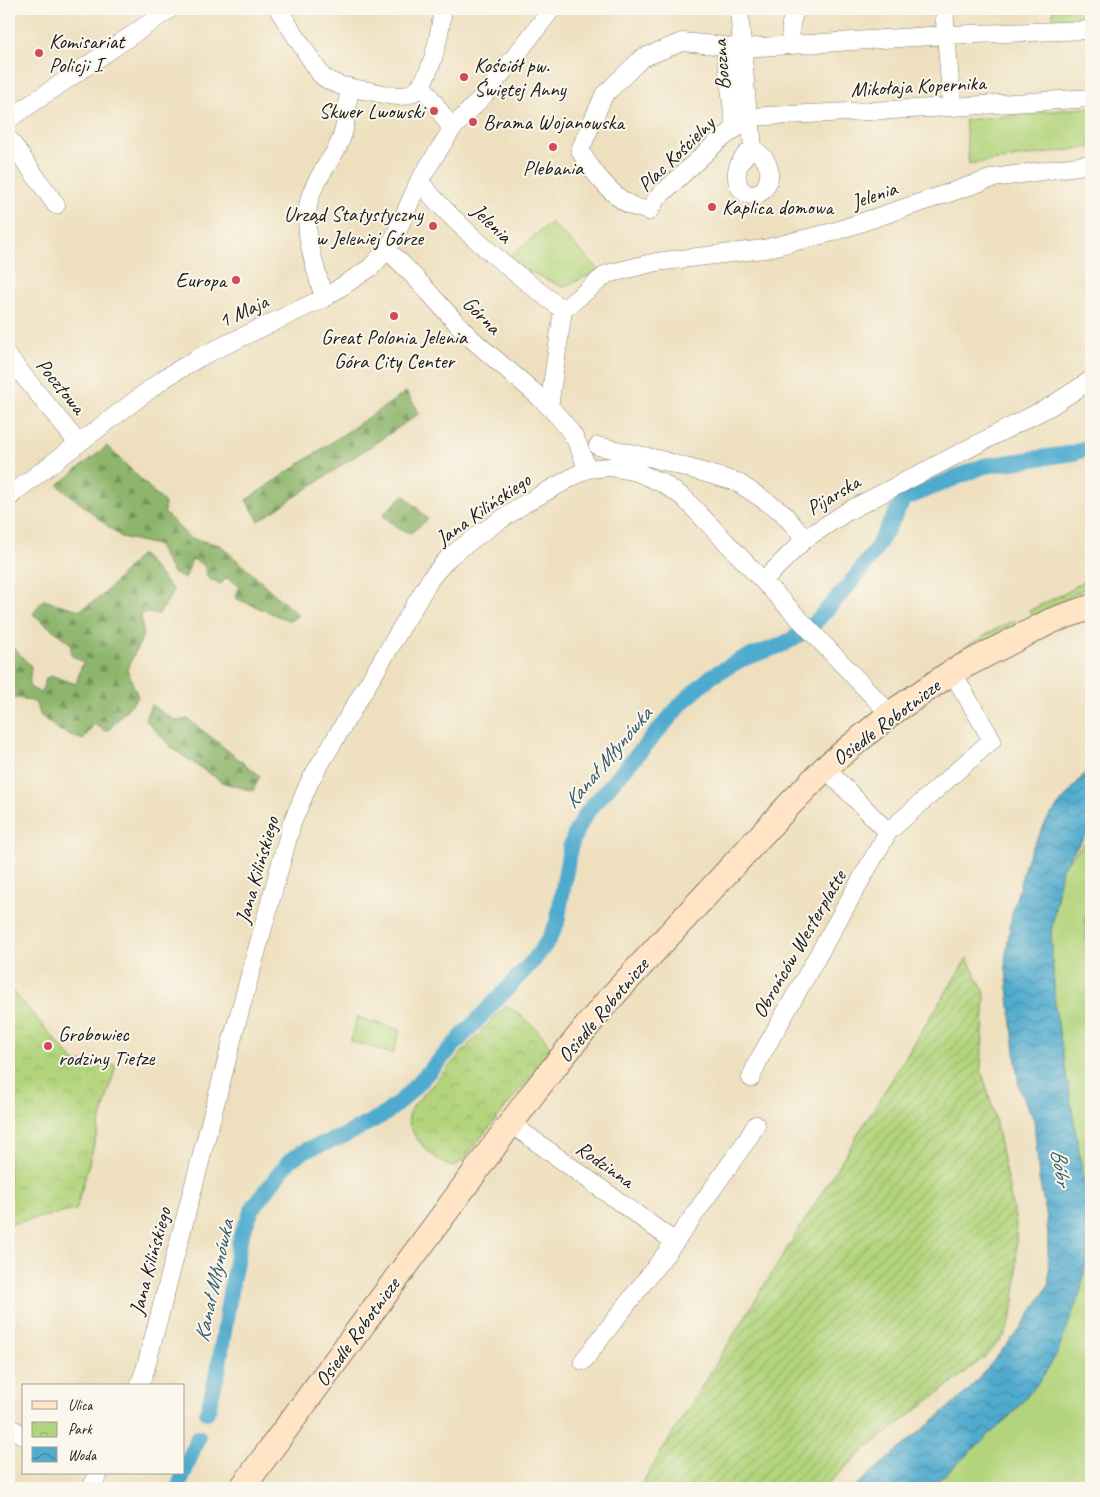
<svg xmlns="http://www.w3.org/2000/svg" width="1100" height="1497" viewBox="0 0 1100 1497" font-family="Caveat,sans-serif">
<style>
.built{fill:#f7d1c7}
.grass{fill:#b2d47c;stroke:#67784c}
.forest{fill:url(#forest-firs);stroke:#546944}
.park{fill:url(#park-crowns);stroke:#67784c}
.garden{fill:url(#garden-furrows);stroke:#67784c}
.water{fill:url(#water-waves);stroke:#366475}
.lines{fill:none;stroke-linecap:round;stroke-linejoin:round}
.canal{stroke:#50abce;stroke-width:16}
.street-casing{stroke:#857e6e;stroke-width:19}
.secondary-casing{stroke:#857e6e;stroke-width:27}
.street{stroke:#fff;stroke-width:18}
.secondary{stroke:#ffe4c6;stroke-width:25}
.poi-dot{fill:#d1495b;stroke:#fbf7ec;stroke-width:2}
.labels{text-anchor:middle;stroke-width:4;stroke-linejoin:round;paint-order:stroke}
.poi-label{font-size:21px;fill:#1c1c1c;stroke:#fbf7ec;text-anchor:start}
.street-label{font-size:21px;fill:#1c1c1c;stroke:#fbf7ec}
.water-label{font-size:22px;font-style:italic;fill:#335c6c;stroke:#fbf7ec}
</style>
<defs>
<pattern id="forest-firs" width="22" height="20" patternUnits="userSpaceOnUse" patternTransform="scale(1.25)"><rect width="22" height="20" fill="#8db66c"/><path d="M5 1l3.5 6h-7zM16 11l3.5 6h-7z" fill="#729358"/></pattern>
<pattern id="park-crowns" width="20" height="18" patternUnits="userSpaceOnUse" patternTransform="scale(1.25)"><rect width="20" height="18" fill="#b2d47c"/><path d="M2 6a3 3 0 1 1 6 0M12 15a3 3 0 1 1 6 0" fill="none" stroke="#98b56b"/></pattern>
<pattern id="garden-furrows" width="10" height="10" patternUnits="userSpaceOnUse" patternTransform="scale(1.25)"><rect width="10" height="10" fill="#b2d47c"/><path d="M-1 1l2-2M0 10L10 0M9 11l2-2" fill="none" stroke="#98b56b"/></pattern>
<pattern id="water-waves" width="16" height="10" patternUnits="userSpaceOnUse" patternTransform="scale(1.25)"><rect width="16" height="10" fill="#50abce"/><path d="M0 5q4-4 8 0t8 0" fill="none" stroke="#428aa6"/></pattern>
</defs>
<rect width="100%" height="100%" fill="#fbf7ec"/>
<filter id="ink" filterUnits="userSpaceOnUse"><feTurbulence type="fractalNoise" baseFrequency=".02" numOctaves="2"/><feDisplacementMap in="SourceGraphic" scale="10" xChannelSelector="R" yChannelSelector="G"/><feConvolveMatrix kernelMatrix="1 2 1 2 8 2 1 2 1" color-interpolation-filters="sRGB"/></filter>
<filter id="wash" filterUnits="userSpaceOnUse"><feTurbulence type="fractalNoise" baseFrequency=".0096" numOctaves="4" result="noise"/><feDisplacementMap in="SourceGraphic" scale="20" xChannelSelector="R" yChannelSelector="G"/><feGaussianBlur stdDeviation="1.12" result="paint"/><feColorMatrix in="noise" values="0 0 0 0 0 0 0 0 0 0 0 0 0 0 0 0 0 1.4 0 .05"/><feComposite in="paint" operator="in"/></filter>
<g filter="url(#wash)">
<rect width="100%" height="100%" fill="#eee0bf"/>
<path class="built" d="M 1091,895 L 1091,970 L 1087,954 L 1085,917 Z"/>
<path class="grass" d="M 1053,9 L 1091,9 L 1091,23 L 1053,25 Z
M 1091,107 L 1091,147 L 969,164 L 965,120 Z
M 551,222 L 600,270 L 563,287 L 526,270 L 508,258 Z
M 1091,575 L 1091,585 L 1032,618 L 1029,611 L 1069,591 Z
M 1014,620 L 1017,625 L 940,666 C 963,647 988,633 1014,620 Z
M 1091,836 L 1091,895 L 1085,917 L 1087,954 L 1091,970 L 1091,1488 L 928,1488 L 1012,1414 L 1039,1382 L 1058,1352 L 1065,1068 L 1055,1006 L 1051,933 L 1062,868 Z
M 357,1017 L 400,1030 L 393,1054 L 350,1041 Z"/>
<path class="forest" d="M 406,392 L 420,413 L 259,521 L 246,500 Z
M 107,446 L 165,503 L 164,512 L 190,538 L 220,545 L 298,615 L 290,621 L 235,598 L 239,586 L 227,578 L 221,584 L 208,578 L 204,565 L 192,559 L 185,579 L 173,573 L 157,545 L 121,537 L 58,485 Z
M 404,495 L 428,519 L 411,533 L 400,529 L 382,515 Z
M 141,554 L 174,591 L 159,614 L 141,613 L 143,636 L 127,669 L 138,697 L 107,732 L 94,724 L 83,740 L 59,730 L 41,716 L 35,702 L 20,698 L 9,698 L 9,643 L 31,666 L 29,687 L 41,693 L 46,678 L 53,676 L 76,684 L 83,662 L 71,655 L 71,644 L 33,614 L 43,600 L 80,610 L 102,596 Z
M 151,705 L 176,721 L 188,719 L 260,776 L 253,791 L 224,783 L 196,765 L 172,748 L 145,719 Z"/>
<path class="park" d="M 9,987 L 75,1062 L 116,1065 L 76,1210 L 9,1224 Z
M 507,1007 C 521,1014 545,1034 550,1048 L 545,1059 L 462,1161 L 453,1167 C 438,1164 405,1134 409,1115 C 409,1112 413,1108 414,1105 L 498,1013 Z"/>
<path class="garden" d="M 967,958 L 985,993 L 981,1069 L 993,1109 L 1016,1224 L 1017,1276 L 1012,1316 L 1005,1335 L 985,1357 L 867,1448 L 823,1488 L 639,1488 Z"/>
<path class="water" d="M 1091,766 L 1091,828 L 1062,868 L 1051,933 L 1055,1006 L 1083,1175 L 1088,1249 L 1081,1290 L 1058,1352 L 1039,1382 L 1012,1414 L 948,1472 L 928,1488 L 853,1488 L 968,1391 L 1020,1329 L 1049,1285 L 1047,1218 L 1039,1179 L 1034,1120 L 1019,1089 L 1005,960 L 1012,914 L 1027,858 L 1048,818 Z"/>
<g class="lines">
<path class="canal" d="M 207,1412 L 218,1371 L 230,1293 L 241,1235 L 254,1206 L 290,1160 L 308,1149 L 342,1137 L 385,1114 L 403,1099 L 534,960 L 548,941 L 557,923 L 570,848 L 577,829 L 588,811 L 684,701 L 712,676 L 740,660 L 779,646 L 793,639 L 811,627 L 848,586 L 874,552 L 904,499 L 984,466 L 1074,453 L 1091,446
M 178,1488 L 198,1437"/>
</g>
</g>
<g filter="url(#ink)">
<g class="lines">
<defs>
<path id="street" d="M 278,9 L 321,75 C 334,87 353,88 369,91 C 381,93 395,98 407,95 C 432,88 440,31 443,9
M 739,9 L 748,117 L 952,107 L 1091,98
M 944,9 L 952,107
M 682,42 L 725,46 L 735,129 L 718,141 L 657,198 L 649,211 C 643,209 636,208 630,205 C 611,195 590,169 580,150 L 604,95 L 642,58 Z
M 790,45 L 791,23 L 796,9
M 732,47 L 743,48 L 946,35 L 1091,30
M 426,91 L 452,129
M 750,117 L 753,148
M 9,119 L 170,9
M 9,139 L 56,205
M 753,148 C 759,153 766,158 768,166 C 772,178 765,196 751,195 C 736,193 734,173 740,163 C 743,157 748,152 753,148 Z
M 419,181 C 460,231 512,271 563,310
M 387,250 C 417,276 441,308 469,336 C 501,367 548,398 572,434 C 579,444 583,457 587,469
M 324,298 C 315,266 301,230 310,197 C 315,180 330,162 338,146 C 347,128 347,107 349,87
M 9,358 L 78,443
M 549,407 L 563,310 L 607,274 L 656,262 L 764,249 L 833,232 L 993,178 L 1091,164
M 598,446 L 657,459 L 737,482 L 782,512 L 805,539
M 9,498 L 17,490 L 165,378 L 200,357 L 324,298 L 370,268 L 387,250 L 396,234 L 419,181 L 452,129 L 487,92 L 552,9
M 763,581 L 805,539 L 848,511 L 1051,406 L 1091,380
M 888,832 L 992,740 L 952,672
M 751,1078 L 758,1061 L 888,832 L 825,768
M 510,1123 L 675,1242
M 583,1361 L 675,1242 L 747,1140 L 756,1125
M 139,1386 L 145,1370 L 235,1029 L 292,823 L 310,781 L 431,578 L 449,557 L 477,536 L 524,504 L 587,469 L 610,467 L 637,472 L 664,484 L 684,498 L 890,714
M 9,1427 L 24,1436
M 91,1488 L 99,1473"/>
<path id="secondary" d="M 242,1488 L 534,1092 L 605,1004 L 789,805 L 825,768 L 890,714 L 952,672 L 1051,621 L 1091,607"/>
</defs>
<use href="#street" class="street-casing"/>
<use href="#secondary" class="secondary-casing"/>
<use href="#street" class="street"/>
<use href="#secondary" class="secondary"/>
</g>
</g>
<g class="poi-dot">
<circle cx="39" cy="53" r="5"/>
<circle cx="464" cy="77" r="5"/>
<circle cx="434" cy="111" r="5"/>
<circle cx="473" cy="122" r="5"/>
<circle cx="553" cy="147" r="5"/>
<circle cx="712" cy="207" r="5"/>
<circle cx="433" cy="226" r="5"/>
<circle cx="236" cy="280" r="5"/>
<circle cx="394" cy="316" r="5"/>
<circle cx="48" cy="1046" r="5"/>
</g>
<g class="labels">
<g class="poi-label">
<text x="49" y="48">Komisariat<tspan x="49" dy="24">Policji I</tspan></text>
<text x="474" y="72">Kościół pw.<tspan x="474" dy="24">Świętej Anny</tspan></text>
<text x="424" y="118" text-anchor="end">Skwer Lwowski</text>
<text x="483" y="129">Brama Wojanowska</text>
<text x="553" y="175" text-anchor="middle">Plebania</text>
<text x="722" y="214">Kaplica domowa</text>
<text x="423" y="221" text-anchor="end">Urząd Statystyczny<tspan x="423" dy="24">w Jeleniej Górze</tspan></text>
<text x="226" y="287" text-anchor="end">Europa</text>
<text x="394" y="344" text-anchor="middle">Great Polonia Jelenia<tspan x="394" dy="24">Góra City Center</tspan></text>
<text x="58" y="1041">Grobowiec<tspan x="58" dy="24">rodziny Tietze</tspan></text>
</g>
<g class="street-label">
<text transform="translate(721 65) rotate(-94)" y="7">Boczna</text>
<text transform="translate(918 86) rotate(-3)" y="7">Mikołaja Kopernika</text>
<text transform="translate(676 154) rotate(-44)" y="7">Plac Kościelny</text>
<text transform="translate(874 195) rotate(-19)" y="7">Jelenia</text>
<text transform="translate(492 223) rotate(44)" y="7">Jelenia</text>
<text transform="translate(243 311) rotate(-25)" y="7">1 Maja</text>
<text transform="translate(482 315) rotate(45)" y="7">Górna</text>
<text transform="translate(61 386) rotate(51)" y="7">Pocztowa</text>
<text transform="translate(833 495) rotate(-31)" y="7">Pijarska</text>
<text transform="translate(483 509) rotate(-35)" y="7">Jana Kilińskiego</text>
<text transform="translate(886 722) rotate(-37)" y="7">Osiedle Robotnicze</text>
<text transform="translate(257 870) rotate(-74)" y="7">Jana Kilińskiego</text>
<text transform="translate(799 944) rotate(-60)" y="7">Obrońców Westerplatte</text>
<text transform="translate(603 1010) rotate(-50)" y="7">Osiedle Robotnicze</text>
<text transform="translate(605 1164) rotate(35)" y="7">Rodzinna</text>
<text transform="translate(150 1261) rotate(-75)" y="7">Jana Kilińskiego</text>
<text transform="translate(357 1332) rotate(-54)" y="7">Osiedle Robotnicze</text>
</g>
<g class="water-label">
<text transform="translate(607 757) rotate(-50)" y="8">Kanał Młynówka</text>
<text transform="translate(1062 1167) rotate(82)" y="8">Bóbr</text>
<text transform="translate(213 1281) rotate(-78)" y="8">Kanał Młynówka</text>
</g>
</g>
<rect width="1100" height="1497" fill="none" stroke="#fbf7ec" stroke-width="30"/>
<rect x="22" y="1384" width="162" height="90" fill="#fbf7ec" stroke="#a29f99"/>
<rect x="32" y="1401" width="25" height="8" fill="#ffe4c6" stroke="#a29f99"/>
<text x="68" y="1410" font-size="15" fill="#1c1c1c">Ulica</text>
<rect x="32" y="1422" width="25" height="15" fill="url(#park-crowns)" stroke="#a29f99"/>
<text x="68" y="1434" font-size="15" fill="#1c1c1c">Park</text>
<rect x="32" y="1447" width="25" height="15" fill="url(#water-waves)" stroke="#a29f99"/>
<text x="68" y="1460" font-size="15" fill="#1c1c1c">Woda</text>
</svg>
